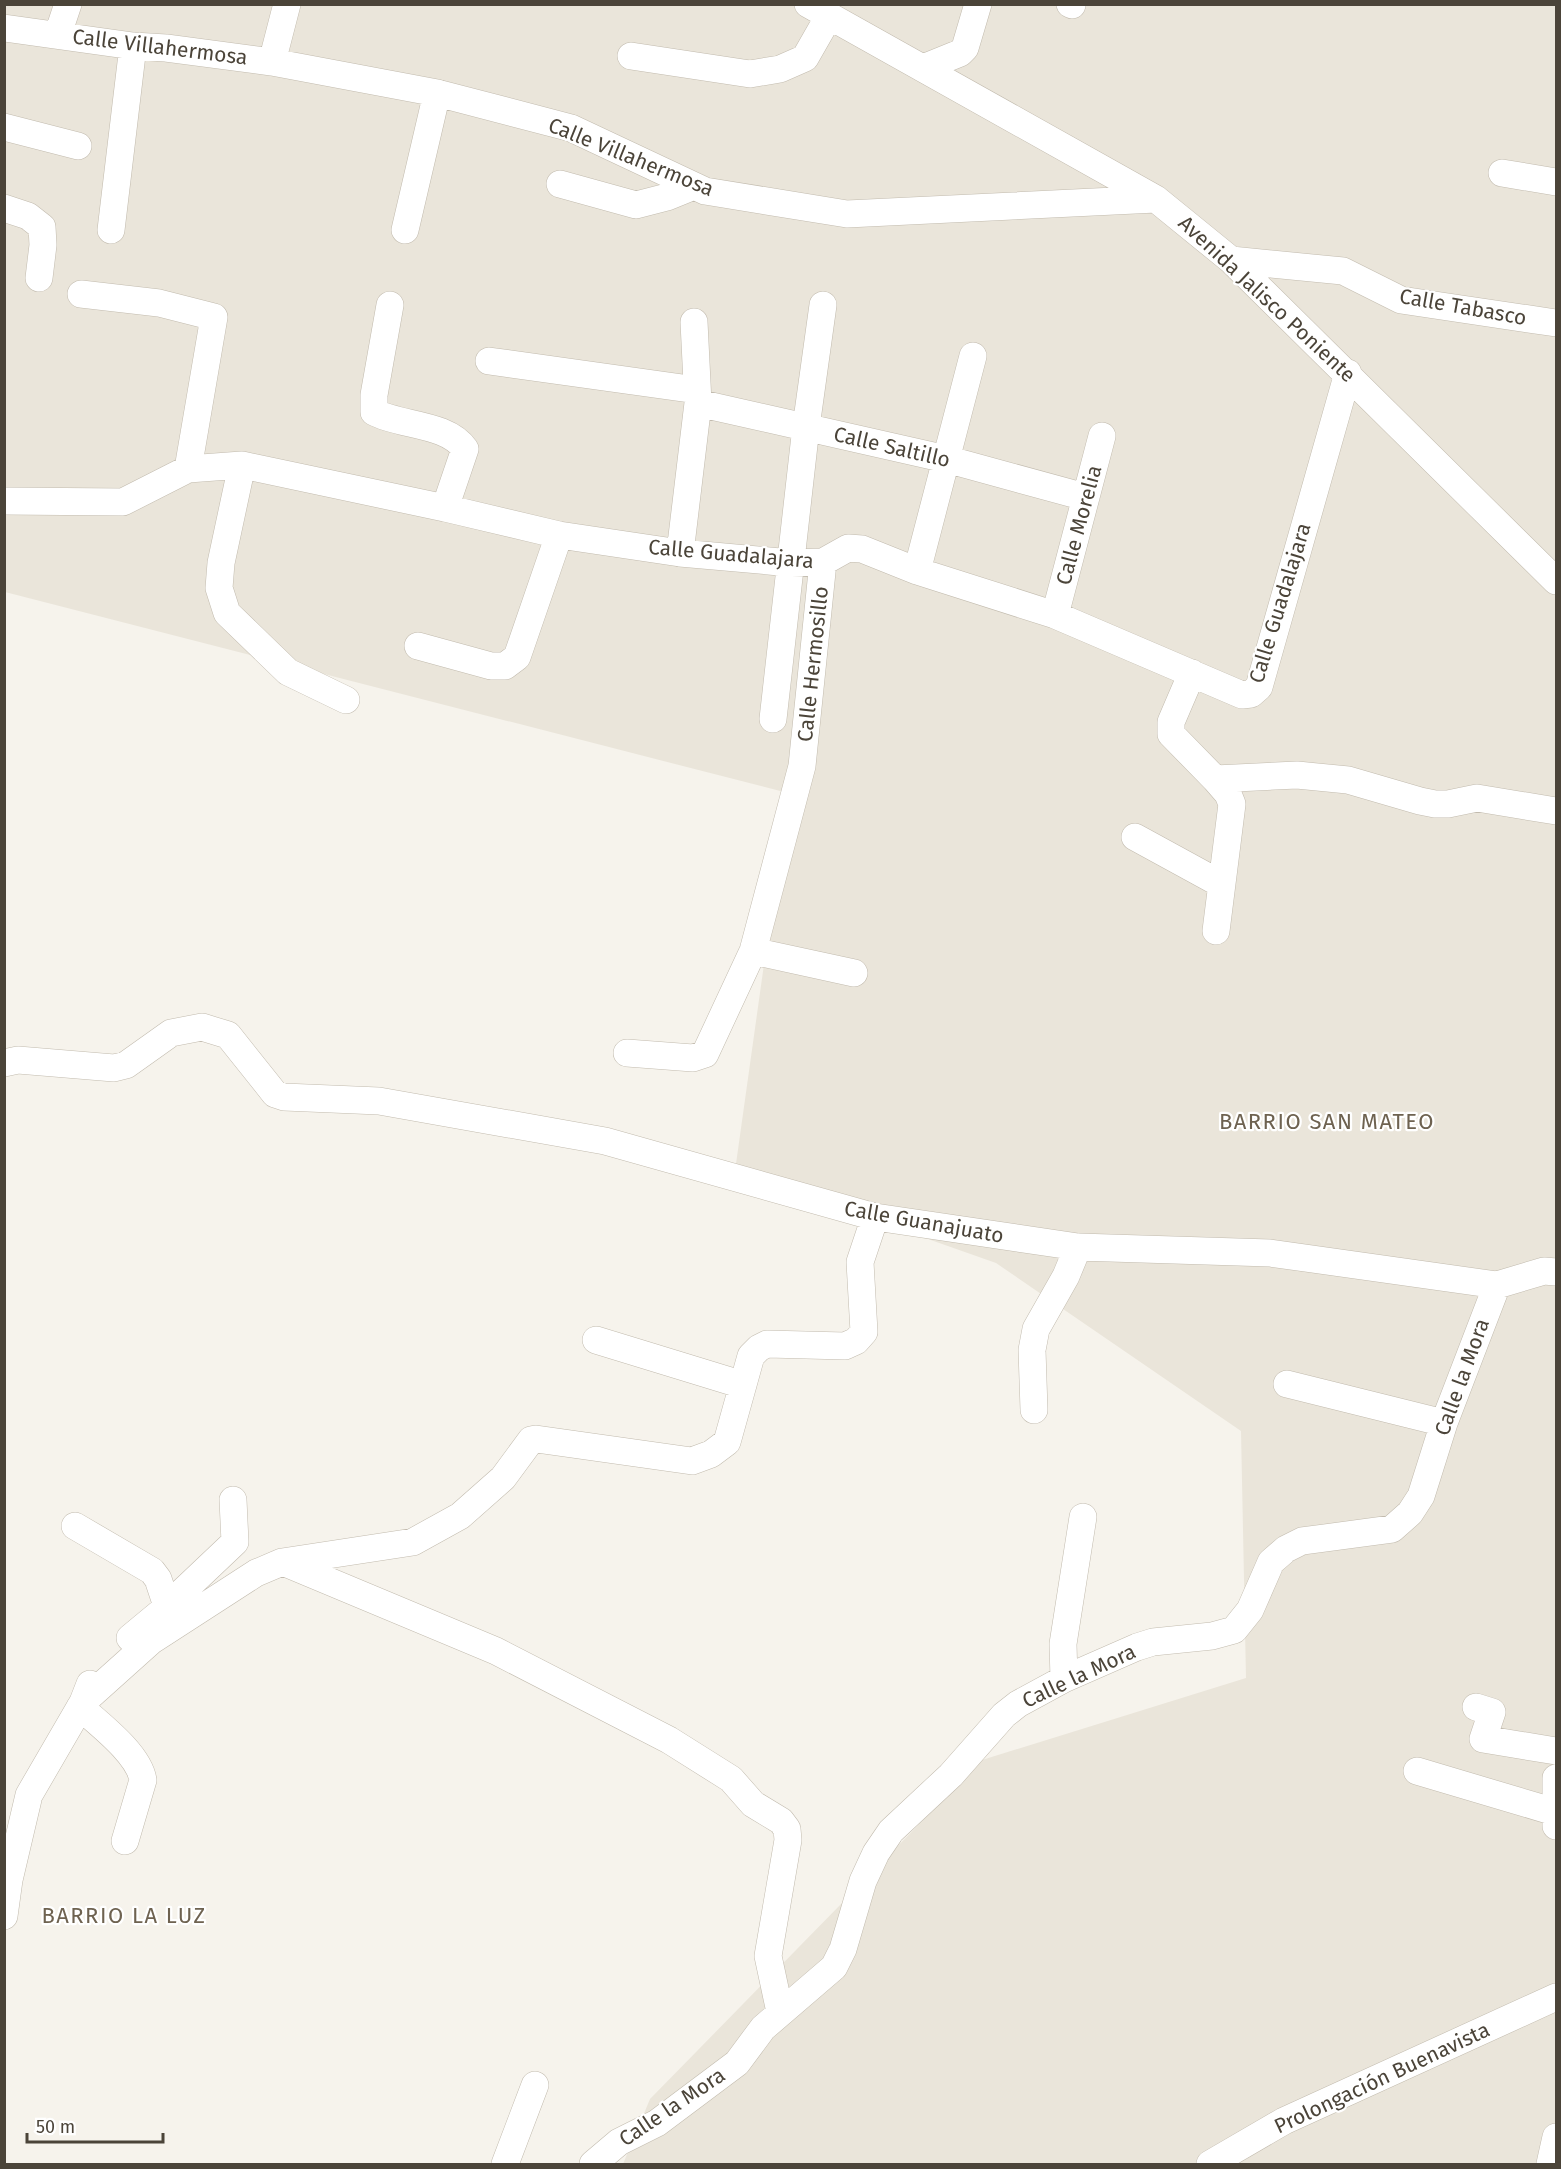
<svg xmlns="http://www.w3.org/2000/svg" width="1561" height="2169" viewBox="0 0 1561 2169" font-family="'Fira Sans',sans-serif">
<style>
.residential{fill:#eae5da}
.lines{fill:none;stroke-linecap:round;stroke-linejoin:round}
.minor-casing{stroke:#c2bbae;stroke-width:28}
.minor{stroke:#fff;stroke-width:27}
.labels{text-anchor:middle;stroke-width:4.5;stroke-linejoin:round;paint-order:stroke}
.street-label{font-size:21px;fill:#4b4439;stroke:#fff}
.neighbourhood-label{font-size:22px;letter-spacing:1.5px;fill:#6e6250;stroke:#fff}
</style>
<rect width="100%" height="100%" fill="#f6f3ec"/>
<path class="residential" d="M 4,5 L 1556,5 L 1556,2164 L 623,2164 L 650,2099 L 982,1760 L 1246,1678 L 1241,1431 L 996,1263 L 735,1171 L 788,793 L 5,592 Z"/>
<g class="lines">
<defs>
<path id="minor" d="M 808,4 L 1156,199 L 1231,260 L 1556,581
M 1070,4 L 1072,5
M 4,28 L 133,46 L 166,48 L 272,62 L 437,93 L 571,128 L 705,191 L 847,214 L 1156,199
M 58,34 L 68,4
M 631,56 L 750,74 L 780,69 L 805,58 L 829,16
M 272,62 L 287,4
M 923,68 L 960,53 L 965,48 L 978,4
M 4,127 L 78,146
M 1502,173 L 1556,182
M 560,184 L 636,205 L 667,197 L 694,186
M 4,208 L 28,216 L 42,227 L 43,245 L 39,278
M 111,230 L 133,46
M 405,230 L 437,93
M 1231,260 L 1343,271 L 1401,300 L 1556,323
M 81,294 L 159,303 L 214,317 L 188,469
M 390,305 L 374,395 L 374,412 C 400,426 447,423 465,449 L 445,508
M 489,361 L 697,390
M 698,403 L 946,459 L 1085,497
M 242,465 L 221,563 L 219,588 L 227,613 L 288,672 L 346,700
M 4,501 L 123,502 L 188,469 L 242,465 L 445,508 L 559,535 L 680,553 L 791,563 L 823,562 L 848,548 L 862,549 L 917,571 L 1055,615 L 1242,695 L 1251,694 L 1259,687 L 1348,373
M 680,553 L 698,403 L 694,322
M 917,571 L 973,356
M 1055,615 L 1102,436
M 418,646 L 491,666 L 505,666 L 517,657 L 559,535
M 1192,673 L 1171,722 L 1171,734 L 1215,779 L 1297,775 L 1348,780 L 1420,801 L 1435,804 L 1448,804 L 1477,798 L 1556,811
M 773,719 L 806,427 L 823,305
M 1215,779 L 1228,794 L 1232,804 L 1216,931
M 1135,837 L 1221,884
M 753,951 L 854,973
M 627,1053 L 693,1058 L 705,1054 L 753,951 L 802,766 L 823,562
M 4,1063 L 18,1060 L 114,1068 L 126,1065 L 171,1033 L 202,1027 L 228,1035 L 275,1094 L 284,1097 L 379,1101 L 605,1141 L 875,1217 L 1078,1247 L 1270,1253 L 1497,1285 L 1544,1271 L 1556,1272
M 596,1340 L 743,1385
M 1287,1384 L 1444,1423
M 1034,1410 L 1032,1350 L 1036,1329 L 1066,1276 L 1078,1247
M 75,1526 L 152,1571 L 158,1579 L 167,1606
M 283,1562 L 496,1651 L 669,1740 L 731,1779 L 753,1804 L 781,1821 L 787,1829 L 788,1840 L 768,1956 L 780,2012
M 130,1638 L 159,1614 L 235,1542 L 233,1500
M 1064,1679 L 1063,1644 L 1083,1517
M 83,1702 L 151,1641 L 256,1573 L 282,1562 L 413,1542 L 460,1516 L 503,1478 L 531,1440 L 536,1439 L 692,1461 L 711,1454 L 727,1442 L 751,1356 L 759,1348 L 767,1344 L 845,1346 L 856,1341 L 864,1332 L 860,1262 L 875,1217
M 80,1707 C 99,1724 139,1754 143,1780 L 125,1841
M 1476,1707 L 1492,1712 L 1483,1739 L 1556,1751
M 1417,1771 L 1555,1812
M 1556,1778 L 1556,1826
M 4,1916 L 9,1880 L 29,1795 L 83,1702 L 90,1684
M 505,2164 L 535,2085
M 593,2164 L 619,2142 L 657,2123 L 737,2063 L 763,2028 L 834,1967 L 843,1949 L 863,1881 L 876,1853 L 891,1831 L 951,1775 L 1004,1715 L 1018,1704 L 1064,1679 L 1137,1647 L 1153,1642 L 1212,1636 L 1234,1630 L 1250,1610 L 1271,1562 L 1286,1549 L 1302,1541 L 1392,1529 L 1410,1513 L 1421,1496 L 1444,1423 L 1497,1285
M 1210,2164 L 1284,2121 L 1556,1997
M 1550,2164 L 1556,2137"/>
</defs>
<use href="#minor" class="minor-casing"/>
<use href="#minor" class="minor"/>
</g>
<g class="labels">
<g class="street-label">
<text transform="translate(160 47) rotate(7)" y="7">Calle Villahermosa</text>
<text transform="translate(631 157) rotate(22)" y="7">Calle Villahermosa</text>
<text transform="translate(1267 299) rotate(43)" y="7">Avenida Jalisco Poniente</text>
<text transform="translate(1463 307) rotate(10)" y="7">Calle Tabasco</text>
<text transform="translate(892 447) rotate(13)" y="7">Calle Saltillo</text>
<text transform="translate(1079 525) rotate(-75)" y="7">Calle Morelia</text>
<text transform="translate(731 554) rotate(5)" y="7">Calle Guadalajara</text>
<text transform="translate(1280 603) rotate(-73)" y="7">Calle Guadalajara</text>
<text transform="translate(813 664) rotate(-84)" y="7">Calle Hermosillo</text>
<text transform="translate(924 1222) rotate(10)" y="7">Calle Guanajuato</text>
<text transform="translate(1462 1377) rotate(-70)" y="7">Calle la Mora</text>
<text transform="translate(1079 1676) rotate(-25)" y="7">Calle la Mora</text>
<text transform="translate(1382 2078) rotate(-25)" y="7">Prolongación Buenavista</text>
<text transform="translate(672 2107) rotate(-34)" y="7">Calle la Mora</text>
</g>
<g class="neighbourhood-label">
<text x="1327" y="1129">BARRIO SAN MATEO</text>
<text x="124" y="1923">BARRIO LA LUZ</text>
</g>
</g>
<rect width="1561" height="2169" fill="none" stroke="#4b4439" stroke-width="12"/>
<path d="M27 2133v9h136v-9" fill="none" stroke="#4b4439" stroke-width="3"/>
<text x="36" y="2133" font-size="18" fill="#4b4439" stroke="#ffffff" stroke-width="4.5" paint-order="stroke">50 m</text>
</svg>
